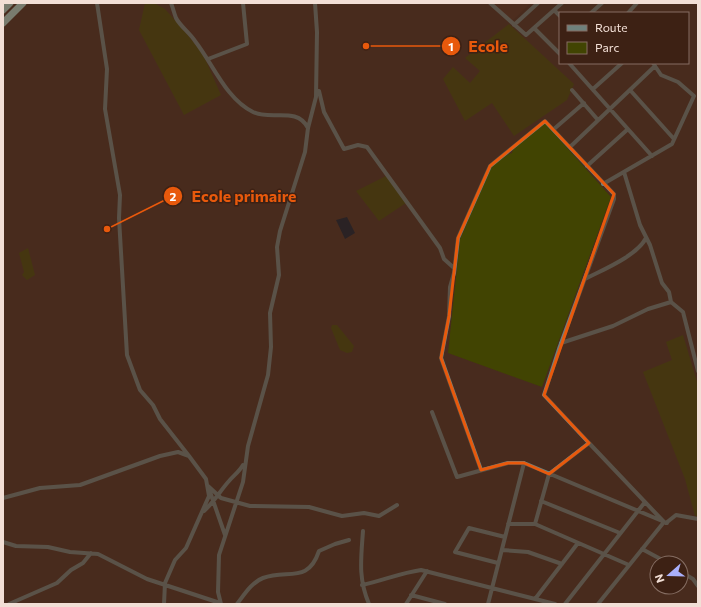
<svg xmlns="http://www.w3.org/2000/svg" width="701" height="607" viewBox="0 0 701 607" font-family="Commissioner,sans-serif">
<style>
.built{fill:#532f1f}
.green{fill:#414402}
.water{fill:#05182d}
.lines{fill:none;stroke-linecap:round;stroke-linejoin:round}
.minor{stroke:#6f817c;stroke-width:4}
.trunk{stroke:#b4ddd3;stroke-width:7}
.marked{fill:none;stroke:#e8590c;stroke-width:3;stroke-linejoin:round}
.leader{fill:none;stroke:#e8590c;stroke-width:1.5}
.callout-dot{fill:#e8590c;stroke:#3d2114;stroke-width:1.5}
.mark-label{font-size:12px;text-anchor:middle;font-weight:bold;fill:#fff}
.callout-label{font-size:16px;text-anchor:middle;font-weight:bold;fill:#e8590c;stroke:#3d2114;stroke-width:3;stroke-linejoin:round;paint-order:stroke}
</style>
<rect width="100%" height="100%" fill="#482b1e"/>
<path class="built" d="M 492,3 L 531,3 L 512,21 Z"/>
<path class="green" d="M 145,3 L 154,3 L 165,9 L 182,28 L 203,54 L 221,95 L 184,115 L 139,30 Z
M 509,24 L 574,84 L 567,100 L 514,136 L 492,103 L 465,121 L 443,79 L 453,67 L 470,83 L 480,71 L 465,58 Z
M 545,123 L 611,197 L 542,387 L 448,353 L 460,239 L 492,165 L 503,156 L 512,153 L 513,149 Z
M 386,176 L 406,203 L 379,221 L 356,191 Z
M 28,248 L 35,275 L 27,280 L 22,275 L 24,272 L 19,253 Z
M 332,325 L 337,325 L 354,346 L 352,352 L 347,353 L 340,350 L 331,328 Z
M 683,335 L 698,385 L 698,516 L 695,516 L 685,479 L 643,372 L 672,360 L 666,342 Z"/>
<path class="water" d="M 347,217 L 355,233 L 345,239 L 336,220 Z"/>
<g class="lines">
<path class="minor" d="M 97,3 L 107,69 L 105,109 L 120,195 L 119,218 L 127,355 L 140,390 L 153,405 L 160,419 L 189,456
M 171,3 C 173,8 174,13 176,18 C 180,26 190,33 195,41 C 213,64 226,99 253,112 C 271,121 297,106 308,128
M 490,3 L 526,35 L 562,3
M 554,10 L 560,16
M 591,13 L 602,3
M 628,13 L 637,3
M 514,25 L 538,3
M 534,28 L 560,54
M 208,59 L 247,44 L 243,3
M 569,63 L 652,156
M 593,89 L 622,63
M 572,90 L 598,120
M 630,90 L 674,139
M 319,91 L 324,112 L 344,149 L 358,145 L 367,147 L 440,248 L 444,259 L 454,268
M 554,129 L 584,103
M 570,147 L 655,66
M 587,166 L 628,129
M 624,172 L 640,225 L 650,245 L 662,283 L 669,292 L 671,302
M 603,184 L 672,144 L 694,96 L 678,82 L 661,75 L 653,63
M 585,279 C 602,270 637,256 646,238
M 561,343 L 613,326 L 648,309 L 671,302 L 683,312 L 698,371
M 432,412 L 457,477 L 508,463 L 524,463 L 667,523
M 481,470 L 441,358 L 449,316 L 450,287 L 454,273 L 458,238 L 490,166 L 545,121 L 614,194 L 614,199 L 559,349 L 544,395 L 589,443
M 3,498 L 40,488 L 80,485 L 160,456 L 178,452 L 189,456 L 206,479 L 209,496 L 186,548 L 175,560 L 165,583 L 164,604
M 541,501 L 620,533
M 204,511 C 214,502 220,491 229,481 C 234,475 239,472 243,465
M 666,523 L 676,515 L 698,519
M 508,524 L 535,524 L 629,565
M 535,524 L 549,474 L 589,443 L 664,522 L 598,604
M 363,531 C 361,559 358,578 369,604
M 225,535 L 208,486 L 221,498 L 250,506 L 309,507 L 342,516 L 364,513 L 379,516 L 397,505
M 3,542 L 16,546 L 48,547 L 70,552 L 98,554 L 147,579 L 220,603
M 642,549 L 668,563
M 502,550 L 528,552 L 562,564
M 498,563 L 455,552 L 469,528 L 505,537
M 681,572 L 693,579 L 698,586
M 362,585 C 382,581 400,573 421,570 L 555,604
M 411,595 L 445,604
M 535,599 L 578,543
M 9,604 L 57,583 L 71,570 L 83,563 L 91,553
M 221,604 L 218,592 L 219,555 L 243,482 L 248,446 L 268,375 L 271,347 L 270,313 L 279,275 L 277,247 L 280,231 L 305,152 L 308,128 L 316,97 L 317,32 L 315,3
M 237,604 C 244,595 252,582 263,578 C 288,569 308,584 319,551 L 335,544 L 349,540
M 406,604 L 427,571
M 488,604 L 524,463
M 565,604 L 645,502"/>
<path class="trunk" d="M 3,10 L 10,3
M 3,23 L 23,3"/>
</g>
<path d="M0 0H701V607H0ZM 545,121 L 614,194 L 544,395 L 589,443 L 549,474 L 524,463 L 508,463 L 481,470 L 441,358 L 449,316 L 458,238 L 490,166 Z" fill="#482b1e" fill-opacity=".55" fill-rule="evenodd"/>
<path class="marked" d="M 545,121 L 614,194 L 544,395 L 589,443 L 549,474 L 524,463 L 508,463 L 481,470 L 441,358 L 449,316 L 458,238 L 490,166 Z"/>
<path class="leader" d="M366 46L451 46M107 229L173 196"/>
<g class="callout-dot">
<circle cx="366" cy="46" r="4"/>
<circle cx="107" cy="229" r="4"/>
<circle cx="451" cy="46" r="10"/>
<circle cx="173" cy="196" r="10"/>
</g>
<g class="mark-label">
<text x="451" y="51">1</text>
<text x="173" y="201">2</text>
</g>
<g class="callout-label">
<text x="488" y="52">Ecole</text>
<text x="244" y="202">Ecole primaire</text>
</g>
<rect width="701" height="607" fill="none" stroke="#f2dfd6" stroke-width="8"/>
<rect x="559" y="12" width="130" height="52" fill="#3d2114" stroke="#856d62"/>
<rect x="567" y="25" width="20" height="6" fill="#6f817c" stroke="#856d62"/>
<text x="595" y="32" font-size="12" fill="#f2dfd6">Route</text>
<rect x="567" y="42" width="20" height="12" fill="#414402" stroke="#856d62"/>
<text x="595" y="52" font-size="12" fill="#f2dfd6">Parc</text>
<g transform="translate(669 575) rotate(250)"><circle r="19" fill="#3d2114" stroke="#856d62"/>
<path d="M0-3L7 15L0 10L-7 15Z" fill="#aab0fb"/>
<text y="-6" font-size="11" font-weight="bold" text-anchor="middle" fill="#f2dfd6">N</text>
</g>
</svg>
